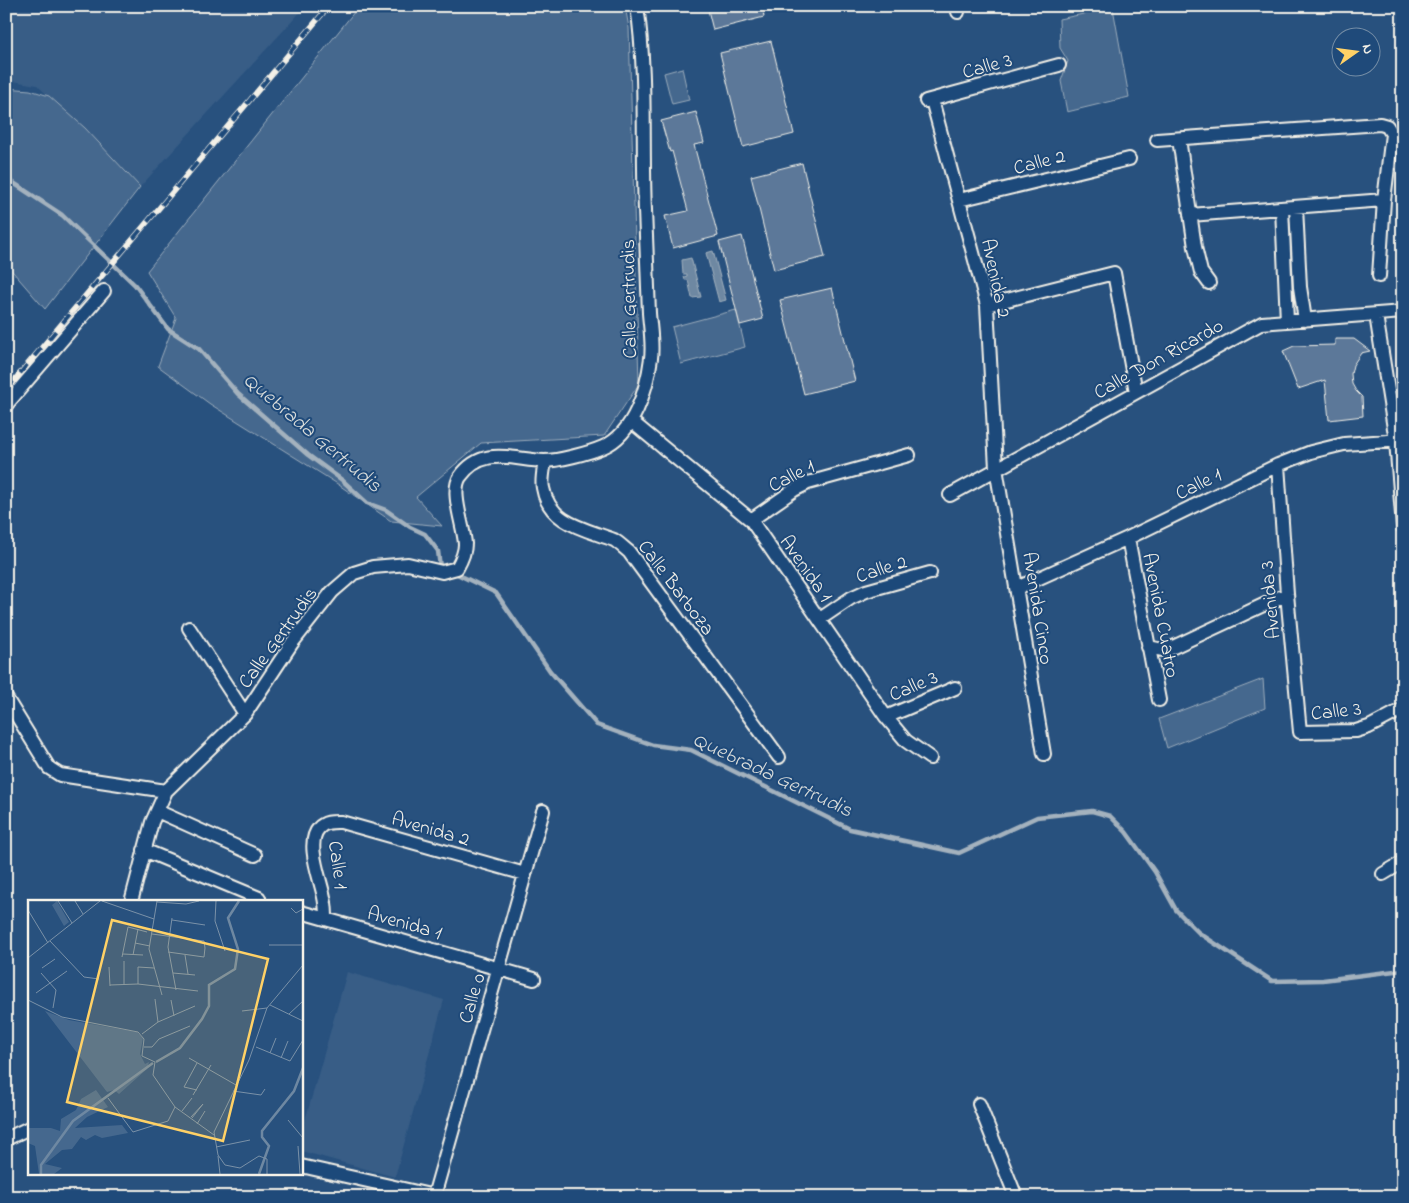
<svg xmlns="http://www.w3.org/2000/svg" width="1409" height="1203" viewBox="0 0 1409 1203" font-family="'Indie Flower',sans-serif">
<style>
.built{fill:#375d86}
.green{fill:#45688e;stroke:#9cacbb}
.water{fill:#6e88a2;stroke:#a4b2be}
.lines{fill:none;stroke-linecap:round;stroke-linejoin:round}
.stream{stroke:#a4b2be;stroke-width:4.5}
.building{fill:#5b7899;stroke:#f4f1e8}
.street-casing{stroke:#f4f1e8;stroke-width:16}
.street{stroke:#1f4a7a;stroke-width:12}
.rail-casing{stroke:#f4f1e8;stroke-width:5.5}
.rail{stroke:#1f4a7a;stroke-width:4;stroke-dasharray:11;stroke-linecap:butt}
.labels{text-anchor:middle;stroke-width:4;stroke-linejoin:round;paint-order:stroke}
.street-label{font-size:20px;fill:#f4f1e8;stroke:#1f4a7a}
.water-label{font-size:21px;font-style:italic;fill:#d9dcda;stroke:#1f4a7a}
.inset-river{fill:none;stroke:#6e88a2;stroke-width:2.5}
.inset-road{fill:none;stroke:#7a91a8;stroke-width:1}
.view{fill:#ffd166;fill-opacity:0.15;stroke:#ffd166;stroke-width:2.5}
.inset-edge{fill:none;stroke:#f4f1e8;stroke-width:2.5}
</style>
<rect width="100%" height="100%" fill="#28517e"/>
<filter id="ink" filterUnits="userSpaceOnUse"><feTurbulence type="fractalNoise" baseFrequency=".02" numOctaves="2"/><feDisplacementMap in="SourceGraphic" scale="10" xChannelSelector="R" yChannelSelector="G"/><feConvolveMatrix kernelMatrix="1 2 1 2 8 2 1 2 1" color-interpolation-filters="sRGB"/></filter>
<g filter="url(#ink)">
<path class="built" d="M 6,6 L 306,6 L 140,187 L 37,85 L 6,80 Z
M 347,972 L 444,1000 L 395,1177 L 301,1151 L 301,1135 Z"/>
<path class="green" d="M 359,6 L 625,6 L 629,28 L 639,384 L 604,436 L 481,443 L 416,497 L 442,526 L 391,521 L 336,483 L 210,404 L 158,366 L 176,318 L 147,271 Z
M 1113,8 L 1129,97 L 1067,112 L 1061,81 L 1068,61 L 1060,48 L 1059,19 Z
M 682,68 L 689,100 L 672,104 L 664,73 Z
M 6,88 L 30,90 L 49,96 L 85,128 L 140,187 L 45,309 L 6,264 Z
M 736,310 L 745,347 L 681,364 L 672,327 Z
M 1263,679 L 1265,708 L 1167,748 L 1159,719 Z"/>
<path class="water" d="M 713,251 L 726,300 L 719,302 L 706,253 Z
M 691,258 L 701,297 L 692,298 L 688,280 L 685,280 L 684,277 L 687,276 L 687,274 L 683,274 L 682,260 Z"/>
<g class="lines">
<path class="stream" d="M 6,178 L 62,215 L 135,285 L 168,329 L 199,349 L 238,394 L 308,455 L 342,480 L 367,503 L 386,510 L 410,527 L 425,534 L 438,551 L 440,567 L 443,568
M 453,572 L 496,593 L 550,671 L 597,725 L 653,745 L 691,750 L 850,829 L 959,853 L 1037,817 L 1092,811 L 1110,816 L 1126,832 L 1155,872 L 1176,910 L 1199,933 L 1272,981 L 1323,980 L 1403,970"/>
</g>
<path class="building" d="M 707,6 L 762,6 L 764,17 L 713,30 Z
M 771,41 L 794,134 L 743,147 L 720,53 Z
M 696,112 L 704,143 L 694,145 L 718,236 L 673,248 L 665,216 L 688,211 L 672,151 L 670,152 L 661,121 Z
M 802,163 L 825,257 L 774,270 L 751,176 Z
M 742,236 L 763,319 L 740,325 L 719,242 Z
M 832,288 L 855,381 L 804,394 L 780,300 Z
M 1335,339 L 1354,339 L 1370,351 L 1361,353 L 1353,365 L 1351,374 L 1352,384 L 1356,391 L 1362,397 L 1363,416 L 1329,420 L 1325,380 L 1298,389 L 1283,351 L 1294,346 L 1335,345 Z"/>
<g class="lines">
<defs>
<path id="street" d="M 957,6 L 958,12
M 932,100 L 987,305 L 996,468 L 1044,754
M 926,101 L 1059,65
M 1179,139 L 1195,247 L 1201,272 L 1209,283
M 1157,140 L 1380,124 L 1387,126 L 1392,134 L 1384,200 L 1379,276
M 959,200 L 1129,159
M 1296,207 L 1300,287 L 1305,320
M 1282,208 L 1287,321
M 1190,215 L 1384,200
M 987,305 L 1114,273 L 1136,392
M 1376,315 L 1396,441 L 1403,527
M 6,405 L 104,291
M 631,421 L 751,520 L 886,717 L 906,741 L 930,758
M 545,461 C 544,469 541,480 543,488 C 549,524 586,529 614,540 C 619,543 624,548 629,552 L 779,757
M 1278,465 L 1287,594 L 1300,732 L 1356,731 L 1369,727 L 1403,709
M 950,495 L 1262,323 L 1403,312
M 751,520 L 794,490 L 808,483 L 909,455
M 1128,538 L 1159,700
M 1017,588 L 1128,538 L 1278,465 L 1311,452 L 1344,444 L 1403,440
M 820,619 L 851,598 L 866,591 L 930,573
M 189,628 L 245,714
M 1148,647 L 1163,650 L 1169,649 L 1287,594
M 6,698 L 49,768 L 60,775 L 166,791
M 886,717 L 955,688
M 157,811 L 255,855
M 144,850 L 259,898
M 1383,874 L 1403,862
M 131,902 L 152,822 L 166,791 L 245,714 L 292,643 L 332,592 L 354,573 L 373,567 L 408,564 L 442,572 L 457,568 C 461,561 465,552 465,544 C 464,526 450,492 460,477 C 483,445 513,460 544,461 C 558,461 589,453 603,447 C 634,434 647,389 651,358 C 653,344 650,327 649,313 C 648,279 646,244 645,210 C 642,143 647,74 637,6
M 301,912 L 534,979
M 326,919 C 326,914 326,909 325,903 C 323,884 304,844 319,828 C 325,821 334,822 341,822 L 525,874
M 979,1104 L 1016,1197
M 6,1139 L 29,1128
M 301,1166 L 439,1197
M 434,1196 L 543,811"/>
</defs>
<use href="#street" class="street-casing"/>
<use href="#street" class="street"/>
<defs>
<path id="rail" d="M 6,390 L 329,6"/>
</defs>
<use href="#rail" class="rail-casing"/>
<use href="#rail" class="rail"/>
</g>
</g>
<g class="labels">
<g class="street-label">
<text transform="translate(987 65) rotate(-15)" y="7">Calle 3</text>
<text transform="translate(1039 161) rotate(-14)" y="7">Calle 2</text>
<text transform="translate(997 278) rotate(78)" y="7">Avenida 2</text>
<text transform="translate(628 299) rotate(-91)" y="7">Calle Gertrudis</text>
<text transform="translate(1158 358) rotate(-29)" y="7">Calle Don Ricardo</text>
<text transform="translate(791 475) rotate(-27)" y="7">Calle 1</text>
<text transform="translate(1198 483) rotate(-26)" y="7">Calle 1</text>
<text transform="translate(807 568) rotate(55)" y="7">Avenida 1</text>
<text transform="translate(881 568) rotate(-18)" y="7">Calle 2</text>
<text transform="translate(677 587) rotate(53)" y="7">Calle Barboza</text>
<text transform="translate(1269 600) rotate(-95)" y="7">Avenida 3</text>
<text transform="translate(1039 608) rotate(81)" y="7">Avenida Cinco</text>
<text transform="translate(1162 615) rotate(79)" y="7">Avenida Cuatro</text>
<text transform="translate(277 637) rotate(-54)" y="7">Calle Gertrudis</text>
<text transform="translate(913 685) rotate(-23)" y="7">Calle 3</text>
<text transform="translate(1336 710) rotate(-6)" y="7">Calle 3</text>
<text transform="translate(431 828) rotate(16)" y="7">Avenida 2</text>
<text transform="translate(339 865) rotate(82)" y="7">Calle 1</text>
<text transform="translate(405 922) rotate(16)" y="7">Avenida 1</text>
<text transform="translate(471 998) rotate(-74)" y="7">Calle 0</text>
</g>
<g class="water-label">
<text transform="translate(313 432) rotate(40)" y="7">Quebrada Gertrudis</text>
<text transform="translate(773 774) rotate(25)" y="7">Quebrada Gertrudis</text>
</g>
</g>
<g transform="translate(28 900)">
<rect width="275" height="275" fill="#28517e"/>
<path d="M 29,1 L 41,22 L 36,26 L 24,5 ZM 17,111 L 41,120 L 109,132 L 115,138 L 112,154 L 117,164 L 121,162 L 119,169 L 91,194 L 86,190 L 79,192 ZM 68,190 L 80,207 L 59,217 L 47,228 L 94,225 L 100,233 L 74,238 L 67,235 L 58,240 L 53,237 L 44,249 L 34,250 L 17,264 L 34,268 L 26,274 L 11,274 L 7,246 L 0,243 L 0,228 L 23,228 L 32,231 L 33,219 L 48,210 L 53,199 Z" fill="#45688e"/>
<path class="inset-river" d="M 128,162 L 152,148 L 174,119 L 181,106 L 181,85 L 207,69 L 210,49 L 200,18 L 211,1M 13,274 L 13,265 L 45,221 L 125,163M 231,274 L 241,246 L 234,237 L 234,231 L 266,191 L 275,168"/>
<path class="inset-road" d="M 30,1 L 44,23M 47,1 L 55,14M 74,1 L 126,19M 129,1 L 121,49 L 134,95M 188,1 L 187,21 L 197,51M 129,2 L 158,4 L 171,1M 263,8 L 268,13 L 275,9M 0,10 L 20,43M 144,18 L 140,47 L 148,90M 144,20 L 177,25M 124,34 L 176,41 L 177,48 L 176,57 L 140,52M 22,41 L 56,77 L 71,79M 107,43 L 122,46M 241,45 L 275,45M 95,54 L 115,55M 105,55 L 110,29M 157,55 L 160,74M 94,57 L 100,27 L 119,32M 0,58 L 72,1M 81,67 L 82,86M 14,68 L 27,59M 13,73 L 28,90 L 25,108M 145,73 L 167,75M 96,84 L 96,61M 110,84 L 110,67 L 126,68M 82,85 L 110,84 L 170,91M 8,93 L 39,71M 127,99 L 130,122M 0,100 L 34,117 L 110,132 L 116,139 L 114,156 L 127,162 L 125,175 L 147,207 L 186,235M 143,100 L 146,116M 242,105 L 275,121M 214,111 L 239,108M 261,114 L 275,101M 114,134 L 130,122 L 167,106M 116,147 L 124,147 L 131,139 L 162,126M 228,147 L 262,161 L 275,140M 242,153 L 248,138M 161,158 L 208,185M 253,158 L 260,141M 169,190 L 156,187 L 169,163M 205,191 L 233,195 L 237,189M 165,195 L 183,165M 80,198 L 105,232 L 140,221 L 147,207M 154,211 L 164,198M 163,217 L 175,204 L 164,218M 260,220 L 275,238M 169,224 L 177,211M 270,246 L 272,274M 188,247 L 222,240M 190,256 L 192,274M 239,274 L 239,259 L 231,256 L 212,268 L 197,265 L 190,255 L 186,232 L 221,160 L 239,108 L 275,65"/>
<path class="view" d="M 84,20 L 240,59 L 195,241 L 39,202 Z"/>
<rect width="275" height="275" class="inset-edge"/>
</g>
<rect width="1409" height="1203" fill="none" stroke="#1f4a7a" stroke-width="25"/>
<rect x="12" y="12" width="1384" height="1178" fill="none" stroke="#f4f1e8" stroke-width="2" filter="url(#ink)"/>
<g transform="translate(1356 52) rotate(76)"><circle r="24" fill="#1f4a7a" stroke="#748da6"/>
<path d="M0-4L9 19L0 12L-9 19Z" fill="#ffd166"/>
<text y="-8" font-size="14" font-weight="bold" text-anchor="middle" fill="#f4f1e8">N</text>
</g>
</svg>
